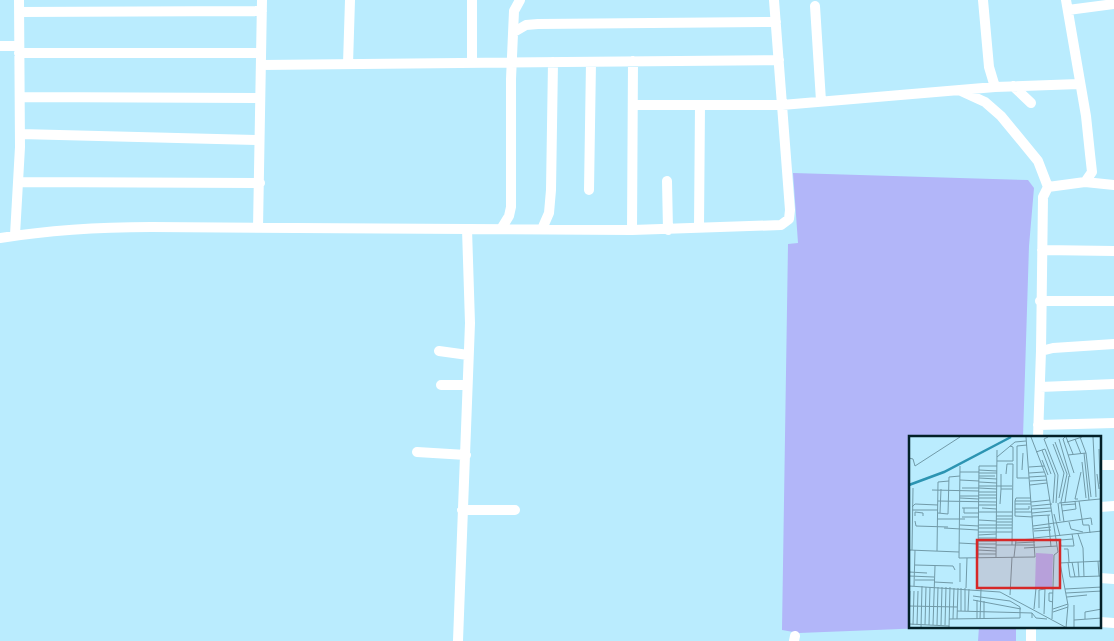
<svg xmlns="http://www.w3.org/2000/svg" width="1114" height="641" viewBox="0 0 1114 641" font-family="'Roboto Serif',serif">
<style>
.green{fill:#b2b6f9}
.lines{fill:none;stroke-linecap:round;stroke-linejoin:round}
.street{stroke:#fff;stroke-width:10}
.inset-river{fill:none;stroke:#2c94b2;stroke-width:2.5}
.inset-road{fill:none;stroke:#719aa8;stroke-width:1}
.view{fill:#d62828;fill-opacity:0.15;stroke:#d62828;stroke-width:2.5}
.inset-edge{fill:none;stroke:#032028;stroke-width:2.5}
</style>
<rect width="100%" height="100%" fill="#baecfe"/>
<path class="green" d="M 793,173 L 1028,180 L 1034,188 L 1029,246 L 1023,437 L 910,437 L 910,627 L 951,627 L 799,633 L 782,630 L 788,244 L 798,243 Z
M 979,627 L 1016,627 L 1016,641 L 978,641 Z"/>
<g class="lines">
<path class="street" d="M 983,0 L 989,67 L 995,87
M 1066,0 L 1086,116 L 1090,154 L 1092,172 L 1085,182
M 815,6 L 821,101
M 1068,10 L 1114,4 L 1113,0
M 19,12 L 262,11
M 514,32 L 526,25 L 538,24 L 776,22
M 0,46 L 19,46
M 19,53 L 261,53
M 472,63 L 472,0
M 348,64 L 350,0
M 261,65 L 779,60
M 1013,86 L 1031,103
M 961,91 L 985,102 L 1001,116 L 1038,161 L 1048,187
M 20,97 L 260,98
M 633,105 L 782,105 L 995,87 L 1079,84
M 20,134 L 259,140
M 667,181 L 668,230
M 19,182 L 260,183
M 589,190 L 591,62
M 699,227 L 700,105
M 258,228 L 262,0
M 501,229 L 509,216 L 511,207 L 511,79 L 514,11 L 520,0
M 542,229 L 549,213 L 551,190 L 553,62
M 632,230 L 633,61
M 15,235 L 20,147 L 19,0
M 0,238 C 50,230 101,227 151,227 L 632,230 L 781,225 L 789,219 L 790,210 L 774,0
M 1042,250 L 1114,251
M 1040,301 L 1114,301
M 439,351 L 468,355
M 1041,351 L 1053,348 L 1114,344
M 441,385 L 467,385
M 1040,387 L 1114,384
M 1038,425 L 1114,423
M 1038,437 L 1041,351 L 1043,197 L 1048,187 L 1085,182 L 1114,185
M 417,452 L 466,455
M 1100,465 L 1114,465
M 1100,507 L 1114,506
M 462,510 L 515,510
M 1100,578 L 1114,579
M 1100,622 L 1114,623
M 458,641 L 470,323 L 467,229
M 794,641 L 795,636
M 1031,641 L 1031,627"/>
</g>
<g transform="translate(909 436)">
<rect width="192" height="192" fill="#baecfe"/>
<path d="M 127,117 L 144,118 L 143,154 L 140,151 L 126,151 Z" fill="#b2b6f9"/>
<path class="inset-river" d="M 0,49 L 35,36 L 102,1"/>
<path class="inset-road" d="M 122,1 L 137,40 L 149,116 L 145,119 L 143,183M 139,1 L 135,3 L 149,39 L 147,67M 156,1 L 154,3 L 165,37M 157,1 L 164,18M 171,1 L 177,17M 184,1 L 187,61M 150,3 L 161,41M 166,3 L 172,18M 146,6 L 158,38 L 152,66 L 155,86M 158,6 L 173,1M 144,8 L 155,37 L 150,62M 190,13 L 191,48M 133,14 L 142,38M 127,16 L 136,13 L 146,39 L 144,67M 175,17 L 180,64M 177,17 L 182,61M 159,19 L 177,17M 88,21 L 106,6 L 117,5M 0,22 L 4,23 L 6,30 L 51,1M 133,24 L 139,39M 88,25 L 104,25 L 104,11 L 101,10M 173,26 L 177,62M 51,30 L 50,122 L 126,121 L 117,1M 120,31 L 135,30M 70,34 L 88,35M 113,34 L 114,17M 51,36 L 70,36M 70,37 L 88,37M 120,37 L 135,36M 92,38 L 92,53 L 103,53M 97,38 L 98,28 L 104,28 L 103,109M 108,38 L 108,10 L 118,9M 108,38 L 108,42 L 120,42M 188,38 L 190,53M 70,40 L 86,40M 120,41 L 137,40M 70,42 L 88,43M 51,44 L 70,45M 121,45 L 138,44M 70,46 L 88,47M 121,49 L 138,47M 70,50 L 103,50M 53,52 L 70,52M 70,52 L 88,53M 23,54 L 70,55M 70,56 L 88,56M 70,59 L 88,59M 51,60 L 70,60M 51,62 L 70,63M 70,62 L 88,62M 169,63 L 166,63 L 172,36M 29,65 L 88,66M 106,65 L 107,62 L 122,62M 122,65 L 106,65 L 106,80 L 124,81M 170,65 L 174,89 L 180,89 L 181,97M 122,66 L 141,64M 156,66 L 160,40M 149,67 L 151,85M 150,67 L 191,63M 91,68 L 92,53M 106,68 L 122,68M 70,69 L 88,69M 152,69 L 167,68M 123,70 L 143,68M 3,71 L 6,68 L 29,69M 53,72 L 70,72M 55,72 L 55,77 L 70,77M 73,72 L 88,73M 106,73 L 120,73 L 120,70M 123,73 L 142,72M 3,74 L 29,74M 153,75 L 167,73 L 166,65M 70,76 L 103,76M 106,76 L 123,76M 29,77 L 39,78 L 40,41 L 51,40M 31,77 L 32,53M 123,77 L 142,75M 145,78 L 151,100M 139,79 L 142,111M 6,80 L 6,76 L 14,77 L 14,80M 87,80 L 103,80M 123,80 L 141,79M 53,81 L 70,81M 28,83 L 56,83M 87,83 L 103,83M 70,84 L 87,85M 6,85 L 7,90 L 39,91M 87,86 L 103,86M 160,86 L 162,93 L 174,96M 51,89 L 70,90M 70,89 L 103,89M 124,90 L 182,82 L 183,89M 35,92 L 69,94M 69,92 L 103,92M 124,93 L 142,91M 125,95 L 142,94M 69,96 L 103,96M 163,98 L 164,103 L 165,110 L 152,110 L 151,104 L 164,103M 169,98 L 174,112 L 175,141M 69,99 L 87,98M 69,102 L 87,102M 125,102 L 193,95M 69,105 L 87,105M 50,107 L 69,108M 106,107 L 126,106M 69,108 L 87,108M 87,109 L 126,109M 69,111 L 87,112M 115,112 L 148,110M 155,113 L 159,113 L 160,126M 0,114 L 50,116M 3,114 L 4,52M 69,114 L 87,115M 28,115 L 29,46 L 40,45M 69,118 L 87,118M 87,121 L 88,14M 105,121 L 107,104 L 125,103M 69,122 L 70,30 L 88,30M 189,125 L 190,140M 159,126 L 161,141 L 193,140M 163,126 L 166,141M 169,126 L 170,141M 150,127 L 193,125M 151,127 L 159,169 L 157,192M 6,129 L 44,130 L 46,134M 0,136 L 18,137M 0,140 L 25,141M 6,144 L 25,144M 25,146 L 44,147M 51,146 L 51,127M 0,150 L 91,156 L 158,192M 5,150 L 6,114M 57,152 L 58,122M 156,153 L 193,151M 157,157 L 193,155M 101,159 L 103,121M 158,161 L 178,159M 64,164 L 112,173M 144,166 L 140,165 L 140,157 L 144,157M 165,169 L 165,192M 0,170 L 48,171M 130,172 L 130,154 L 136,153 L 135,178M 125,173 L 127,152M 144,173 L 159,168M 48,175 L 123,177M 52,175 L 52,152M 56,175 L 56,152M 59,175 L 60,153M 144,176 L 159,171M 123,182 L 123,177 L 127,182 L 138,183M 40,183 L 111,182 L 111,171 L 101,165 L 64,160M 44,183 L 45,152M 48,183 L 49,152M 68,183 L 68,164M 71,183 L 72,153M 75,183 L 75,165M 176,183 L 176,176 L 193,173M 165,184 L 193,182M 0,188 L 40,190M 0,188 L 1,155M 4,189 L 5,155M 8,189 L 9,155M 16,189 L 17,151M 20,189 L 21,151M 24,189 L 26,130M 28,189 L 29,151M 32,189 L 33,151M 36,189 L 37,151M 12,192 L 13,150M 40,192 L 41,151"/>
<path class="view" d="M 68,104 L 151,104 L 151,152 L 68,152 Z"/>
<rect width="192" height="192" class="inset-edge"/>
</g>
</svg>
